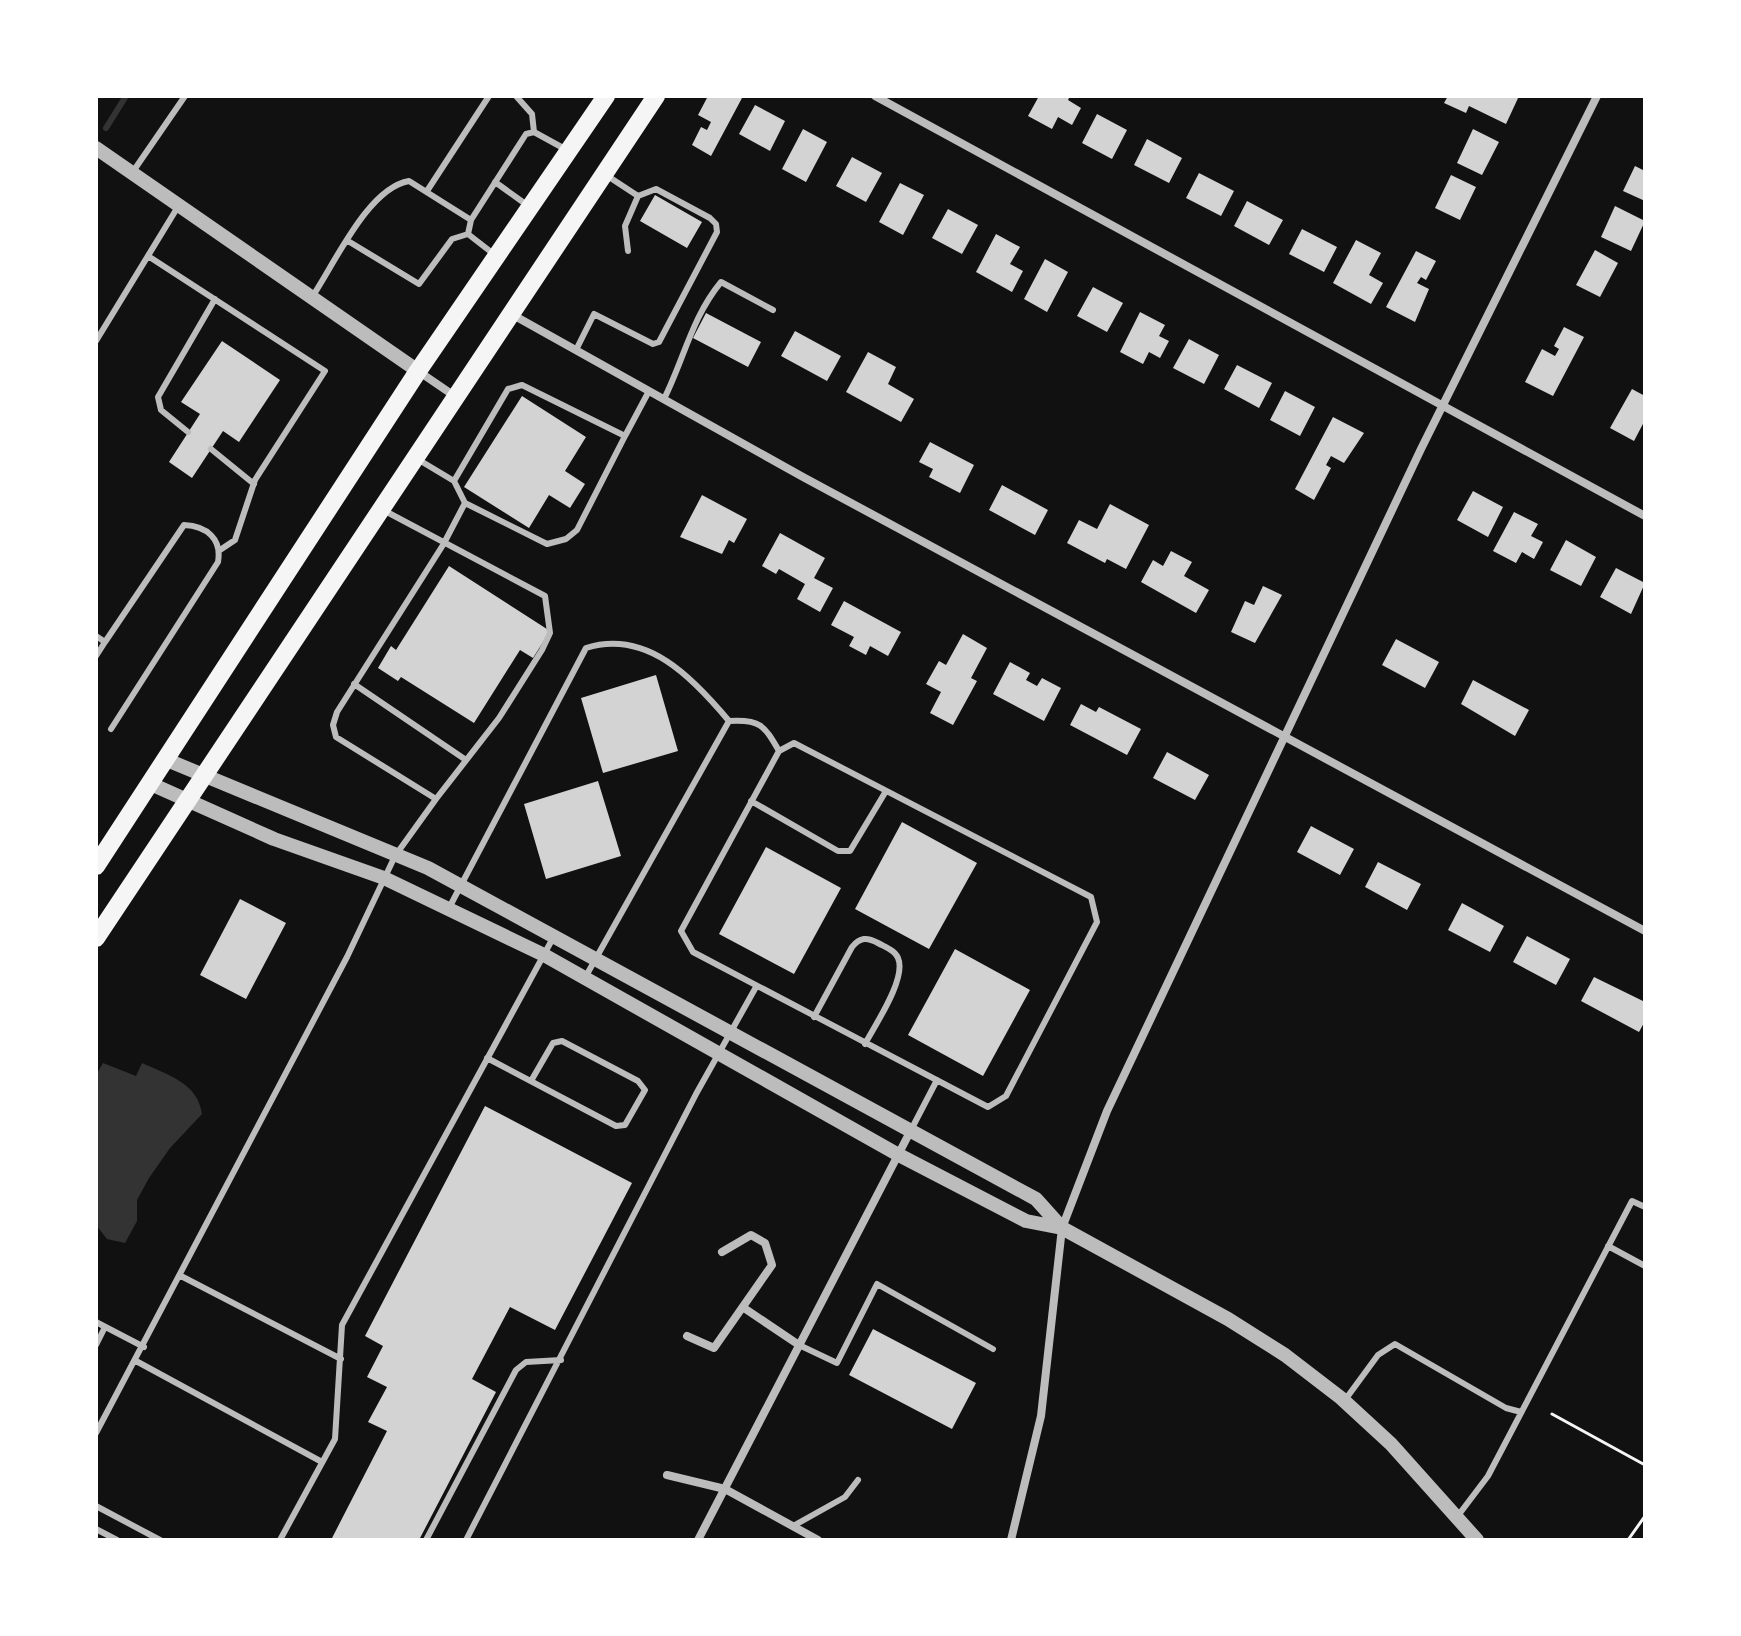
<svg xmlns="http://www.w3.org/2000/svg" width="1741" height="1636" viewBox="0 0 1741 1636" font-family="Manrope,sans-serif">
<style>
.water{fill:#333}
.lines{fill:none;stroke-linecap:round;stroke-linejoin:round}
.stream{stroke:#333;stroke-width:6}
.building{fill:#d3d3d3}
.path{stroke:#f5f5f5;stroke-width:3}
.service{stroke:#bcbcbc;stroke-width:6}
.minor{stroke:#bcbcbc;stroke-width:8}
.tertiary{stroke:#bcbcbc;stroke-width:14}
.primary{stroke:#f5f5f5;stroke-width:18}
</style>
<rect width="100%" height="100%" fill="#111"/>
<path class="water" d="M 103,1063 L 136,1076 L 142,1063 C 168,1075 198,1083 202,1114 L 170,1148 L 149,1178 L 137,1200 L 137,1221 L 125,1243 L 107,1239 L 96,1225 L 96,1075 Z"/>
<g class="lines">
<path class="stream" d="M 106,128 L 126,96"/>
</g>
<path class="building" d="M 708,96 L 742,98 L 711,156 L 692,145 L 701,127 L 707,130 L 711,122 L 698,115 Z
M 1039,96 L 1070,96 L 1068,100 L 1081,108 L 1072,125 L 1058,117 L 1052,129 L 1028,116 Z
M 1448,96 L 1519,96 L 1506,124 L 1469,106 L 1466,113 L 1444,103 Z
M 755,105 L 785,121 L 770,151 L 739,134 Z
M 1097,114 L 1127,130 L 1112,159 L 1082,143 Z
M 803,129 L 827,142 L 806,182 L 782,169 Z
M 1473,129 L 1499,142 L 1482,175 L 1457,163 Z
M 1147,139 L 1182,158 L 1169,183 L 1134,165 Z
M 852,157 L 882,173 L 866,202 L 836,186 Z
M 1635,166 L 1645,171 L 1645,201 L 1623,191 Z
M 1199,173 L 1234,191 L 1221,216 L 1186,198 Z
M 1451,175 L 1476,187 L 1460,220 L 1435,208 Z
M 900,183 L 924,195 L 903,235 L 879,222 Z
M 655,195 L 702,222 L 687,248 L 640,221 Z
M 1247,201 L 1283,220 L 1269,245 L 1234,226 Z
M 1615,206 L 1645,221 L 1631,251 L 1601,237 Z
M 948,209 L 978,225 L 962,254 L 932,238 Z
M 1302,229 L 1337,247 L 1324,272 L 1289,254 Z
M 996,234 L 1020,247 L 1010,264 L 1023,271 L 1012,292 L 976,272 Z
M 1356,240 L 1381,253 L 1369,275 L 1383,283 L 1371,304 L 1333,283 Z
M 1595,250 L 1618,263 L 1600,297 L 1576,285 Z
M 1416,251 L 1436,261 L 1426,280 L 1421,277 L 1417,283 L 1429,289 L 1415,322 L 1386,307 Z
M 1045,259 L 1068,272 L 1047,312 L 1024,299 Z
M 1093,287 L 1123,303 L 1107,332 L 1077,316 Z
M 1140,312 L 1165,325 L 1159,336 L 1169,341 L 1160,358 L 1149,352 L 1143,364 L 1120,352 Z
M 706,313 L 761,342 L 748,367 L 693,338 Z
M 1564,327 L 1584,337 L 1553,396 L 1525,382 L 1542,349 L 1555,356 L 1559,349 L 1554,346 Z
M 795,331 L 841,356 L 827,381 L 781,356 Z
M 1189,339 L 1219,355 L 1204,384 L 1173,368 Z
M 222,341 L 280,380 L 239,442 L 223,431 L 192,478 L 169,462 L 200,414 L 181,402 Z
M 868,352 L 896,367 L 888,384 L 914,399 L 901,422 L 846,392 Z
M 1237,365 L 1272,383 L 1259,408 L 1224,389 Z
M 1632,389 L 1645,396 L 1645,420 L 1634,441 L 1610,428 Z
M 1285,391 L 1315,407 L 1300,436 L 1270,420 Z
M 522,396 L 586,437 L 565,471 L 585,484 L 570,508 L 549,495 L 529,528 L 464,487 Z
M 1333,417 L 1364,433 L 1344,463 L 1331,456 L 1326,465 L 1331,468 L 1314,500 L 1295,489 Z
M 930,442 L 974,465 L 960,493 L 929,477 L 933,469 L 919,462 Z
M 1002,485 L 1048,510 L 1035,535 L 989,510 Z
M 1473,491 L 1503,507 L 1488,537 L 1457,520 Z
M 702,495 L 747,519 L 734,543 L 729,540 L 722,554 L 680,537 Z
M 1110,504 L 1149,525 L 1126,569 L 1107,559 L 1105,563 L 1067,543 L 1079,520 L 1097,529 Z
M 1514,512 L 1538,524 L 1531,536 L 1543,542 L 1534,559 L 1522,552 L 1516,563 L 1493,551 Z
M 780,533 L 825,558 L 814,578 L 833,588 L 820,612 L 797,599 L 805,584 L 779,569 L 776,574 L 762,566 Z
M 1566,540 L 1596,557 L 1581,586 L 1550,570 Z
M 1171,551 L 1192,562 L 1184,576 L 1209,590 L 1196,613 L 1141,582 L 1153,560 L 1163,566 Z
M 449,566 L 550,631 L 533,658 L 520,650 L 474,723 L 401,677 L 398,681 L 378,668 L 391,646 L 396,650 Z
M 1616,568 L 1645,583 L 1631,614 L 1600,597 Z
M 1263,586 L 1282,595 L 1255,643 L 1231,632 L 1245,601 L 1254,605 Z
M 844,601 L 901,632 L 888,656 L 870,646 L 866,655 L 849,646 L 854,637 L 831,625 Z
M 963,634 L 987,648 L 971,678 L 977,681 L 953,725 L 930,713 L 941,692 L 926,684 L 939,661 L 946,665 Z
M 1396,639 L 1439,662 L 1425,688 L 1382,665 Z
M 1010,662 L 1030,673 L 1026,680 L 1037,686 L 1042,678 L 1061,688 L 1044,721 L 993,694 Z
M 656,675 L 678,751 L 603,773 L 581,698 Z
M 1473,680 L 1529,710 L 1515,736 L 1461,704 Z
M 1081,704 L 1096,712 L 1099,707 L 1141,729 L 1127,755 L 1070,725 Z
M 1167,752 L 1209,775 L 1195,800 L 1153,778 Z
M 598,781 L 621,856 L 546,879 L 524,804 Z
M 902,822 L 977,863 L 929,949 L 855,909 Z
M 1311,826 L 1354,849 L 1340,875 L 1297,852 Z
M 766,847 L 841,888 L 794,974 L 719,934 Z
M 1378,862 L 1421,884 L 1407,910 L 1365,887 Z
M 240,899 L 286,923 L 246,999 L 200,975 Z
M 1462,903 L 1504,926 L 1490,952 L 1448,930 Z
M 1527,936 L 1570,959 L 1556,985 L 1513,962 Z
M 955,949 L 1030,990 L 983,1076 L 908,1035 Z
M 1594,977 L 1645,1002 L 1645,1021 L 1639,1032 L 1581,1001 Z
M 485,1106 L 632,1183 L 555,1330 L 510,1307 L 472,1379 L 496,1392 L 419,1540 L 331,1540 L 387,1431 L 368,1422 L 387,1387 L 367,1377 L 383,1346 L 365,1336 Z
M 873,1329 L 976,1383 L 952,1429 L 849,1375 Z"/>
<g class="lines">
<path class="path" d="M 1552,1414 L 1645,1465
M 1628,1540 L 1645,1516"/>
<path class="service" d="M 516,96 L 532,114 L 534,132
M 132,173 L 185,96
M 606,175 L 638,196 L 625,226 L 628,251
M 495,182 L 527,205
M 427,191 L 489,96
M 468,234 L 471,220 L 526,134 L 534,132 L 565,149
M 348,241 L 419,284 L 452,239 L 468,234 L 495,255
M 148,256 L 325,371 L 255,480 L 235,540 L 220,550
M 312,297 C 335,263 368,188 409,181 L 471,220
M 96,341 L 179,205
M 576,350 L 594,314 L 653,344 L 659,342 L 717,232 L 716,224 L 710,218 L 656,189 L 638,196
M 664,399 C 684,359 692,317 721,282 L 773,310
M 188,432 L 161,410 L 158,397 L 215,299
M 211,449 L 254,484
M 419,460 L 454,481 L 508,389 L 522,385 L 625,436 L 649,391
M 454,481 L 465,503
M 385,511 L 545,596 L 550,633 L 542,650 L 499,718 L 436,799
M 96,636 L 105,642 L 96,656
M 105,642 L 184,525 C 207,526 222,539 218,562 L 111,729
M 354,684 L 466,760
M 794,743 L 1091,897 L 1097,922 L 1006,1096 L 988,1107 L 693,952 L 681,931 L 779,751 Z
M 751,801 L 838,851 L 850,851 L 886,791
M 449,908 L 586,648 C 647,629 693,678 729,721 C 760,719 764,725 779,751
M 586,976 L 729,721
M 814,1017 L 852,947 C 860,937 867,937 878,943 C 885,947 895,950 898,958 C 907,978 875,1025 865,1044
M 487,1058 L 616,1126 L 625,1125 L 645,1090 L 638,1081 L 562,1041 L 553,1043 L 531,1081
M 911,1130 L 937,1080
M 1608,1246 L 1645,1266
M 181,1276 L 341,1359
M 96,1322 L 144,1347
M 96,1345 L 105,1327
M 799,1345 L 837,1363 L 877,1284 L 993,1349
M 136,1361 L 322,1462
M 1345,1400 L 1378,1355 L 1395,1344 L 1506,1408 L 1521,1412
M 96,1433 L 347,957 L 395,856 L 436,799 L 336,737 L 333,725 L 337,712 L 443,545 L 465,503 L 547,544 L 566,539 L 577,530 L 625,436
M 96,1506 L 160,1540
M 1457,1517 L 1488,1476 L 1632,1201 L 1645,1207
M 793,1526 L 845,1497 L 858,1480
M 96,1529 L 117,1540
M 280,1540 L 335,1439 L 342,1325 L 553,938
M 426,1540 L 516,1370 L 526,1362 L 561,1360
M 466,1540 L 696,1094 L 756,987"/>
<path class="minor" d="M 875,96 L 1645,516
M 513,315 L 803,477 L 1645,931
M 418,371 L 456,397
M 744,1308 L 799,1345
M 687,1336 L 714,1348 L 772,1265 L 765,1243 L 751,1235 L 722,1252
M 667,1475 L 725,1489 L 818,1540
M 698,1540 L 911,1130
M 1011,1540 L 1041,1416 L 1062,1228 L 1107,1111 L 1421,449 L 1597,96"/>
<path class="tertiary" d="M 96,148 L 418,371
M 167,760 L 428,868 L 1036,1199 L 1062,1228
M 151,784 L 274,839 L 384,878 L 544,955 L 897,1154 L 1026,1221 L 1062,1228 L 1228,1319 L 1285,1355 L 1341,1398 L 1391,1444 L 1477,1540"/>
<path class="primary" d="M 96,866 L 418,371 L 606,96
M 96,938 L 656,96"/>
</g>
<rect width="1741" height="1636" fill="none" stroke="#ffffff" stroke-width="196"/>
</svg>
